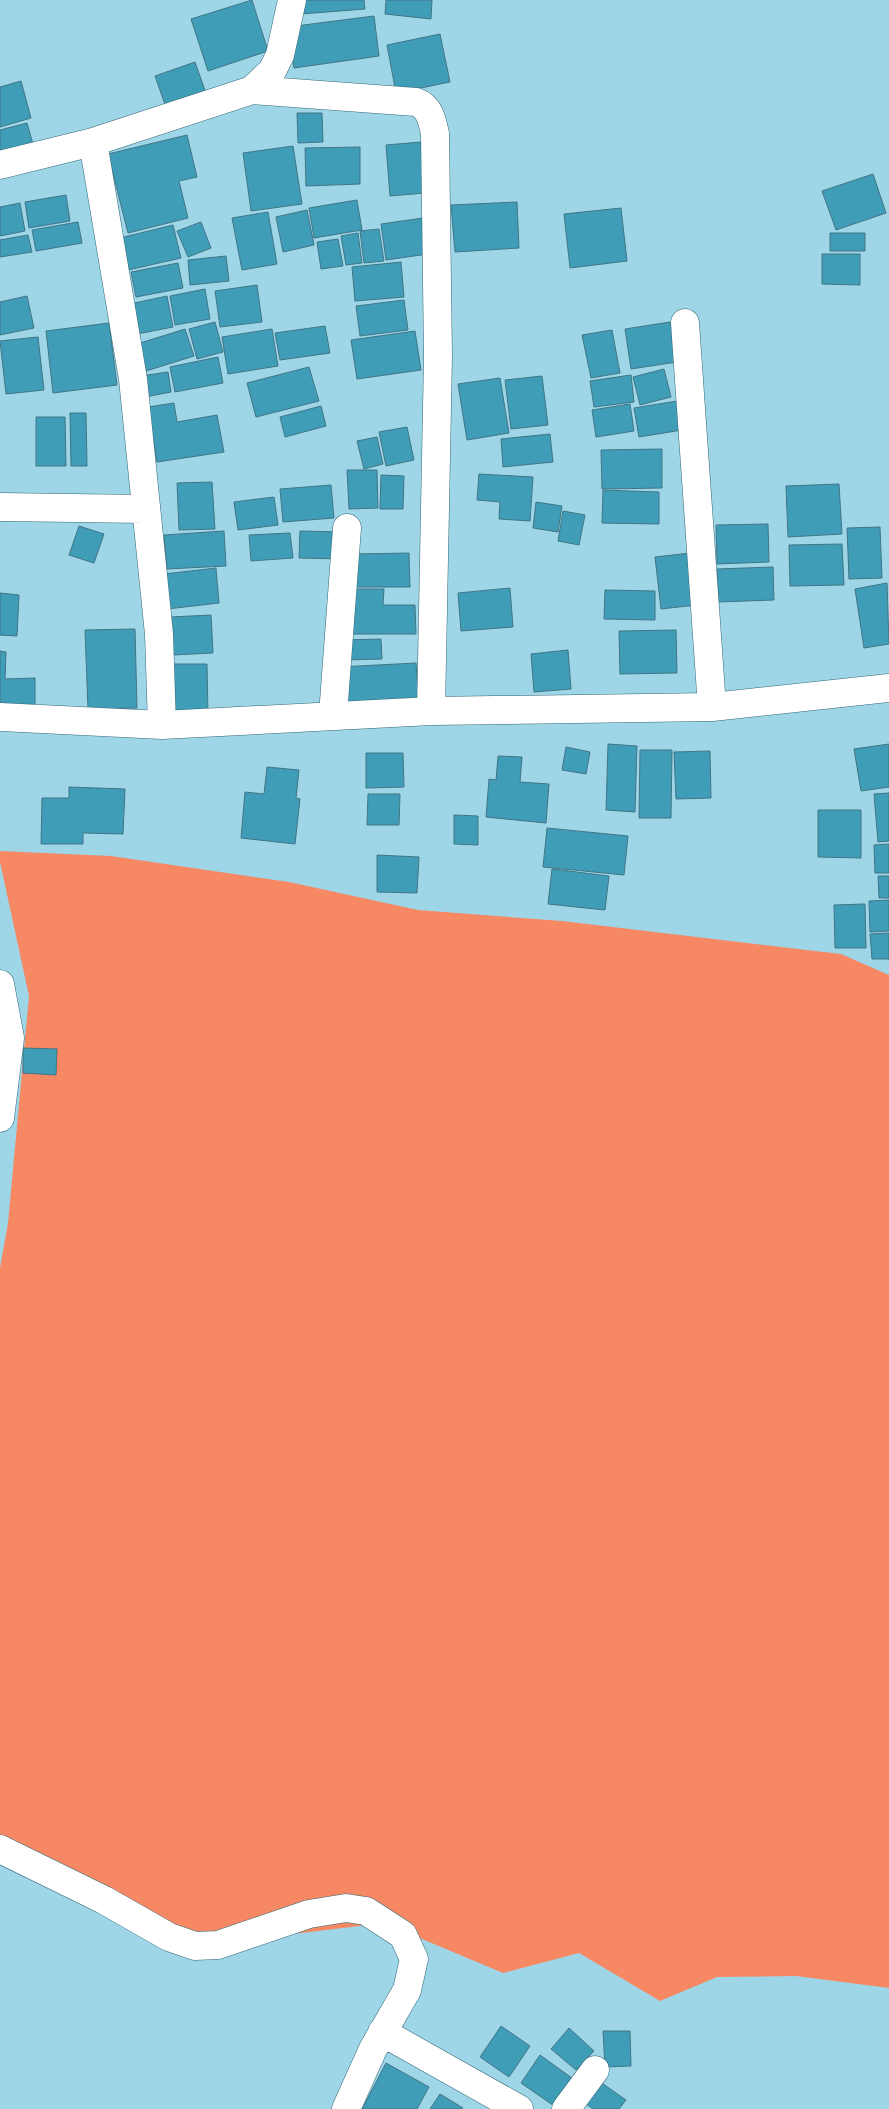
<svg xmlns="http://www.w3.org/2000/svg" width="889" height="2109" viewBox="0 0 889 2109" font-family="Ubuntu,sans-serif">
<style>
.green{fill:#f68963}
.building{fill:#409db7;stroke:#417586}
.lines{fill:none;stroke-linecap:round;stroke-linejoin:round}
.minor-casing{stroke:#326777;stroke-width:29}
.minor{stroke:#fff;stroke-width:28}
</style>
<rect width="100%" height="100%" fill="#9ed5e7"/>
<path class="green" d="M 0,851 L 111,856 L 289,882 L 418,910 L 562,921 L 841,954 L 889,975 L 889,1988 L 796,1976 L 717,1977 L 660,2001 L 579,1953 L 503,1973 L 384,1923 L 195,1946 L 0,1841 L 0,1268 L 8,1223 L 29,996 L 0,862 Z"/>
<path class="building" d="M 252,0 L 268,51 L 208,71 L 191,19 Z
M 300,0 L 364,0 L 365,9 L 301,14 Z
M 386,0 L 432,0 L 431,19 L 385,14 Z
M 374,16 L 379,56 L 294,68 L 288,27 Z
M 440,34 L 450,82 L 396,93 L 387,45 Z
M 195,62 L 208,99 L 168,113 L 155,76 Z
M 21,81 L 31,118 L 0,127 L 0,87 Z
M 297,113 L 322,113 L 323,142 L 298,143 Z
M 27,123 L 33,144 L 0,153 L 0,130 Z
M 187,135 L 197,177 L 179,181 L 188,218 L 128,233 L 108,154 Z
M 421,142 L 425,193 L 390,196 L 386,145 Z
M 293,146 L 302,204 L 251,211 L 243,153 Z
M 360,147 L 360,184 L 306,186 L 305,148 Z
M 873,174 L 886,213 L 836,230 L 822,191 Z
M 66,195 L 70,221 L 29,228 L 25,202 Z
M 357,200 L 362,230 L 314,238 L 309,208 Z
M 517,202 L 519,248 L 455,252 L 451,205 Z
M 20,203 L 25,231 L 0,236 L 0,207 Z
M 621,208 L 627,261 L 570,268 L 564,214 Z
M 307,210 L 314,245 L 283,252 L 276,217 Z
M 268,212 L 277,264 L 242,270 L 232,218 Z
M 423,218 L 428,254 L 386,260 L 381,224 Z
M 78,222 L 82,243 L 36,251 L 32,230 Z
M 201,222 L 211,248 L 188,257 L 177,231 Z
M 173,225 L 181,258 L 128,270 L 120,238 Z
M 379,229 L 384,261 L 364,263 L 360,231 Z
M 358,233 L 362,263 L 346,265 L 341,236 Z
M 830,233 L 865,233 L 865,251 L 830,251 Z
M 28,235 L 32,252 L 0,257 L 0,240 Z
M 338,239 L 343,266 L 321,269 L 317,242 Z
M 822,254 L 860,254 L 860,285 L 822,284 Z
M 226,256 L 229,281 L 190,285 L 188,260 Z
M 401,262 L 404,297 L 355,301 L 352,267 Z
M 178,263 L 183,288 L 136,297 L 131,272 Z
M 257,285 L 262,322 L 220,327 L 215,291 Z
M 205,289 L 210,319 L 175,325 L 170,296 Z
M 27,296 L 34,328 L 0,335 L 0,302 Z
M 167,296 L 173,327 L 137,334 L 130,304 Z
M 404,300 L 408,330 L 360,336 L 356,306 Z
M 215,322 L 223,352 L 197,359 L 189,329 Z
M 670,322 L 677,362 L 631,369 L 625,329 Z
M 109,323 L 117,385 L 53,393 L 46,331 Z
M 325,326 L 330,353 L 280,360 L 275,333 Z
M 185,329 L 194,356 L 146,371 L 137,344 Z
M 272,329 L 278,366 L 228,374 L 222,337 Z
M 612,330 L 620,373 L 591,378 L 582,335 Z
M 415,331 L 421,370 L 357,379 L 351,340 Z
M 38,337 L 44,390 L 6,394 L 0,341 Z
M 218,357 L 223,383 L 175,392 L 170,367 Z
M 309,367 L 319,401 L 256,417 L 247,383 Z
M 664,369 L 671,397 L 640,405 L 633,377 Z
M 168,372 L 171,392 L 145,397 L 141,376 Z
M 631,375 L 634,402 L 594,407 L 590,381 Z
M 542,376 L 548,425 L 511,429 L 505,380 Z
M 500,378 L 509,433 L 467,440 L 458,384 Z
M 677,401 L 682,430 L 639,437 L 634,408 Z
M 174,403 L 177,422 L 217,415 L 224,452 L 157,462 L 148,407 Z
M 630,404 L 634,431 L 596,437 L 592,410 Z
M 321,406 L 326,426 L 285,437 L 280,417 Z
M 70,413 L 86,413 L 87,466 L 71,466 Z
M 36,417 L 65,417 L 66,466 L 36,466 Z
M 407,427 L 414,460 L 386,466 L 379,432 Z
M 550,434 L 553,462 L 503,467 L 501,439 Z
M 377,437 L 383,464 L 364,469 L 357,441 Z
M 662,449 L 662,488 L 602,489 L 601,450 Z
M 347,470 L 377,470 L 378,508 L 349,509 Z
M 479,474 L 533,477 L 530,521 L 499,519 L 500,502 L 477,500 Z
M 381,475 L 404,476 L 403,509 L 380,509 Z
M 212,482 L 215,529 L 179,530 L 177,483 Z
M 839,484 L 842,534 L 788,537 L 786,486 Z
M 331,485 L 334,518 L 283,522 L 280,489 Z
M 603,490 L 659,492 L 659,524 L 602,523 Z
M 274,497 L 278,525 L 238,530 L 234,502 Z
M 536,502 L 562,506 L 558,532 L 533,528 Z
M 563,511 L 585,515 L 579,545 L 558,541 Z
M 768,524 L 769,562 L 717,564 L 716,525 Z
M 79,526 L 104,534 L 94,563 L 69,555 Z
M 880,527 L 882,578 L 849,579 L 847,528 Z
M 224,531 L 226,566 L 167,569 L 164,535 Z
M 300,531 L 343,532 L 343,559 L 299,558 Z
M 290,533 L 293,558 L 251,561 L 249,535 Z
M 842,544 L 844,585 L 790,586 L 789,545 Z
M 409,553 L 410,587 L 354,587 L 354,554 Z
M 690,553 L 696,605 L 661,609 L 655,557 Z
M 773,567 L 774,600 L 718,602 L 717,569 Z
M 216,568 L 219,603 L 167,609 L 164,574 Z
M 887,583 L 889,644 L 864,648 L 855,589 Z
M 510,588 L 513,627 L 461,631 L 458,593 Z
M 352,589 L 384,589 L 383,605 L 415,605 L 416,634 L 352,634 Z
M 605,590 L 655,591 L 655,620 L 604,619 Z
M 0,593 L 19,595 L 17,636 L 0,635 Z
M 211,615 L 213,653 L 173,655 L 171,617 Z
M 135,629 L 137,708 L 88,709 L 85,630 Z
M 676,630 L 677,673 L 620,674 L 619,631 Z
M 381,639 L 382,659 L 343,660 L 343,640 Z
M 568,650 L 571,689 L 534,692 L 531,654 Z
M 0,651 L 6,652 L 5,679 L 35,678 L 35,707 L 0,707 Z
M 416,663 L 419,706 L 342,710 L 339,667 Z
M 173,664 L 207,664 L 208,715 L 173,715 Z
M 608,744 L 637,746 L 635,812 L 606,810 Z
M 889,744 L 889,787 L 861,791 L 854,749 Z
M 566,747 L 590,752 L 586,774 L 562,770 Z
M 640,750 L 672,750 L 671,818 L 639,818 Z
M 710,751 L 711,798 L 676,799 L 674,752 Z
M 366,753 L 403,753 L 404,787 L 366,788 Z
M 498,756 L 522,757 L 520,782 L 549,784 L 546,823 L 486,817 L 489,779 L 496,780 Z
M 267,767 L 299,770 L 296,798 L 300,799 L 295,844 L 241,838 L 245,792 L 264,794 Z
M 69,787 L 125,789 L 123,834 L 83,833 L 83,844 L 41,844 L 42,798 L 69,798 Z
M 889,793 L 889,841 L 878,842 L 874,794 Z
M 368,794 L 400,794 L 399,825 L 367,825 Z
M 818,810 L 861,810 L 861,858 L 818,857 Z
M 454,815 L 478,816 L 478,845 L 454,844 Z
M 547,828 L 628,836 L 624,875 L 543,867 Z
M 889,844 L 889,873 L 875,873 L 874,845 Z
M 377,855 L 419,857 L 417,893 L 377,892 Z
M 552,869 L 609,876 L 605,910 L 548,904 Z
M 878,876 L 889,876 L 889,898 L 879,898 Z
M 889,900 L 889,931 L 870,932 L 869,901 Z
M 865,904 L 866,948 L 835,948 L 834,905 Z
M 889,933 L 889,959 L 872,959 L 870,934 Z
M 23,1048 L 57,1049 L 56,1075 L 23,1073 Z
M 501,2026 L 530,2046 L 509,2077 L 480,2057 Z
M 569,2028 L 594,2051 L 576,2070 L 551,2049 Z
M 603,2031 L 630,2031 L 631,2066 L 605,2067 Z
M 540,2055 L 576,2081 L 557,2108 L 521,2083 Z
M 386,2063 L 429,2087 L 417,2109 L 362,2109 Z
M 596,2079 L 626,2100 L 619,2109 L 593,2109 L 581,2100 Z
M 440,2094 L 463,2108 L 462,2109 L 430,2109 Z"/>
<g class="lines">
<defs>
<path id="minor" d="M 252,90 L 416,102 C 430,107 432,120 435,134 L 438,356 L 431,711
M 93,142 L 133,379 L 159,634 L 162,725
M 0,165 L 93,142 L 252,90 L 272,71 L 280,55 L 292,0
M 685,323 L 712,707
M 0,507 L 145,509
M 333,715 L 347,528
M 0,717 L 162,725 L 431,711 L 712,707 L 889,688
M 0,984 L 10,1038 L 0,1118
M 0,1849 L 104,1900 L 169,1937 L 195,1946 L 218,1945 L 309,1914 L 346,1908 L 366,1911 L 403,1935 L 414,1959 L 407,1990 L 373,2049 L 346,2109
M 382,2032 L 519,2109
M 566,2109 L 595,2070"/>
</defs>
<use href="#minor" class="minor-casing"/>
<use href="#minor" class="minor"/>
</g>
</svg>
